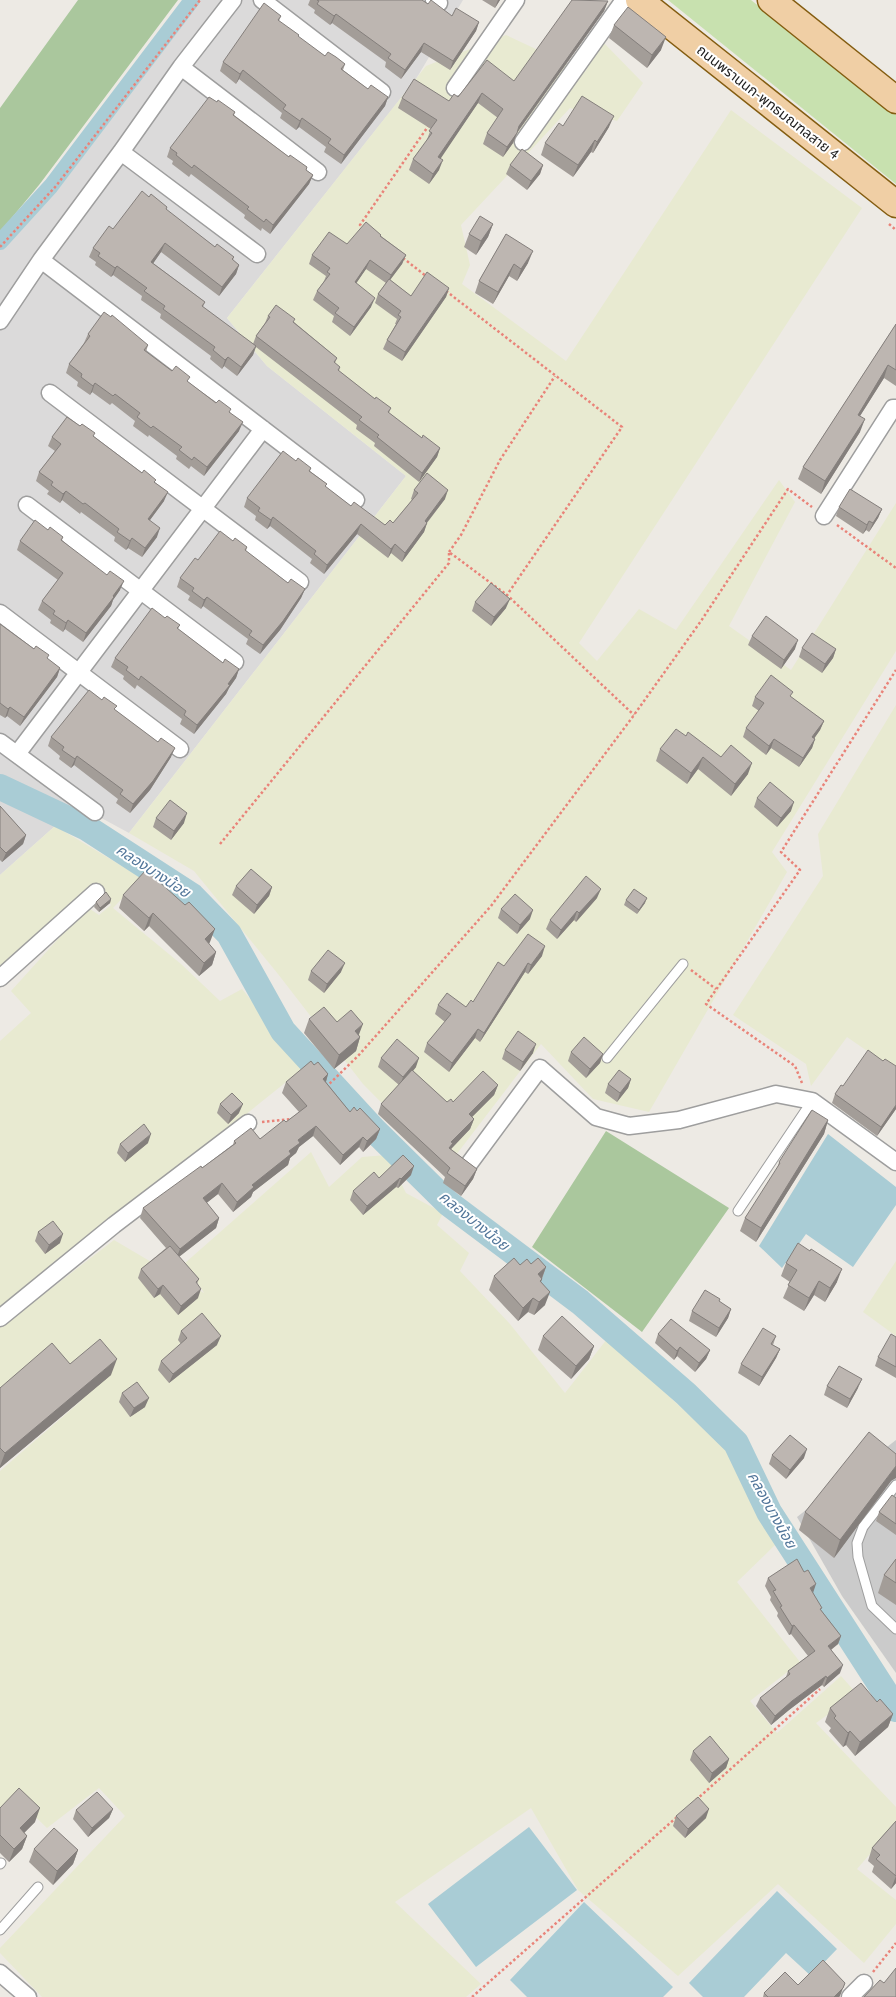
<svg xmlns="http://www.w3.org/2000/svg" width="896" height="1997" viewBox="0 0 896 1997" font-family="'PT Sans','Noto Sans Thai',sans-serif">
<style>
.residential{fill:#dbdada}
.religious{fill:#cbcbcb}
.farmland{fill:#e8ead1}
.grass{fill:#c8e1af}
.forest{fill:#aac79d}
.water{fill:#a9ccd5}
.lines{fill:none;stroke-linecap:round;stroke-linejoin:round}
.canal{stroke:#a9ccd5;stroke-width:16}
.river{stroke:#a9ccd5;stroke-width:26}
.lane-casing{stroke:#9e9e9e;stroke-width:11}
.street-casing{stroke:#9e9e9e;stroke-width:19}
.primary-casing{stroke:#845d11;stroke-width:29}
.path{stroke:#e98379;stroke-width:2.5;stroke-dasharray:2.5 2.5;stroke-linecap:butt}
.lane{stroke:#fff;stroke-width:9}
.street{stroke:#fff;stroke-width:16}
.primary{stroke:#f0cfa5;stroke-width:26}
.wall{fill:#a39d98}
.shaded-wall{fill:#847f7c}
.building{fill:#bdb6b1;stroke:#847f7c}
.labels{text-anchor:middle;stroke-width:4;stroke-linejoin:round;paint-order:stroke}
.street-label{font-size:14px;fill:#1d1d1d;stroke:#fff}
.water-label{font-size:15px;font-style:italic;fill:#52769a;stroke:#fff}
</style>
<rect width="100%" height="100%" fill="#edeae4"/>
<path class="residential" d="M 200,0 L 463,0 L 416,79 L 227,318 L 267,366 L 406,476 L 129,833 L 72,802 L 55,826 L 0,875 L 0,250 L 60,187 Z"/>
<path class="religious" d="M 896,1440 L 896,1673 L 842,1596 L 797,1517 Z"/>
<path class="farmland" d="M 506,35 L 585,72 L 602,41 L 643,83 L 617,121 L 570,108 L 461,225 L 470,265 L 462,284 L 566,361 L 731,110 L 862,208 L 579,643 L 597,661 L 639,609 L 676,630 L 779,480 L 795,502 L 729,626 L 791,670 L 896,503 L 896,651 L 772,852 L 787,872 L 649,1112 L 593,1099 L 541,1044 L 446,1168 L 363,1084 L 278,974 L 194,871 L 129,833 L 406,476 L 267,366 L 227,318 L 426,66 Z
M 896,705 L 896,1071 L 847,1037 L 811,1086 L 806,1064 L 733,1015 L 823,876 L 818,834 Z
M 55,826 L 142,878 L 113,908 L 181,964 L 220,1001 L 242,989 L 305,1067 L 0,1311 L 0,1041 L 31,1013 L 11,991 L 87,907 L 99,915 L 111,905 L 96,886 L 0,970 L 0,875 Z
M 311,1152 L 329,1187 L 362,1157 L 387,1155 L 406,1193 L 443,1213 L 437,1225 L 469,1253 L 460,1271 L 510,1324 L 565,1393 L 607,1339 L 727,1450 L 776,1544 L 737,1582 L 800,1662 L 750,1701 L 777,1733 L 841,1676 L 857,1694 L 816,1723 L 896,1807 L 896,1824 L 857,1869 L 896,1900 L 896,1924 L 864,1963 L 778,1884 L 678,1976 L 578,1890 L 531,1808 L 395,1902 L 481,1984 L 466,1997 L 42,1997 L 0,1953 L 0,1948 L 125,1816 L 99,1788 L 47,1828 L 16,1798 L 0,1812 L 0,1471 L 81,1401 L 42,1356 L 0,1395 L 0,1328 L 114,1240 L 204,1293 L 185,1263 Z
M 896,1261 L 896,1336 L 863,1312 Z"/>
<path class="grass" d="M 668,0 L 751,0 L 896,115 L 896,184 Z"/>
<path class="forest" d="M 78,0 L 178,0 L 39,185 L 0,232 L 0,108 Z
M 606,1131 L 729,1208 L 642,1332 L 532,1247 Z"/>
<path class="water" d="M 828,1134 L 896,1187 L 896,1205 L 853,1267 L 806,1234 L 782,1268 L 759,1246 Z
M 529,1827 L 577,1890 L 476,1967 L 428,1904 Z
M 777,1891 L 837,1949 L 811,1976 L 786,1953 L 744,1997 L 703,1997 L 689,1983 Z
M 584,1902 L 673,1987 L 663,1997 L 527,1997 L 510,1980 Z"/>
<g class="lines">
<path class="canal" d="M 0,242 L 51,186 L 192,0"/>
<path class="river" d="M 0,787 L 87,828 L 192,896 L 229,934 L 283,1031 L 374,1130 L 448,1203 L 580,1302 L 686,1394 L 736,1443 L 769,1512 L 896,1709"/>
<defs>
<path id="lane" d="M 607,1058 L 683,964
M 738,1211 L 812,1101
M 896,1485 L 863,1527 L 857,1543 L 858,1557 L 872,1606 L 896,1629
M 0,1864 L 1,1863
M 0,1930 L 38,1887"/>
<path id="street" d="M 262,0 L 382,92
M 434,0 L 439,3
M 181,67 L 318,172
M 455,88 L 516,0
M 523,142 L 624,0
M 121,152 L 257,254
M 41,260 L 356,500
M 0,321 L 41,260 L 121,152 L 181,67 L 233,0
M 50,393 L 300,582
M 27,505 L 235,662
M 824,516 L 893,408 L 896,408
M 0,613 L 180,749
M 0,742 L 95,812
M 17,754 L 263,429
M 0,978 L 96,892
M 469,1164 L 540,1068 L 596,1117 L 629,1126 L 679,1120 L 776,1094 L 812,1101 L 896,1162
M 0,1318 L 114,1225 L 248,1123
M 0,1973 L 28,1997
M 850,1997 L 864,1983"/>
<path id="primary" d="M 639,0 L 896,204
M 771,0 L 896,100"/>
</defs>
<use href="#lane" class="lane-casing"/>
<use href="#street" class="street-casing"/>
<use href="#primary" class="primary-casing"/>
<path class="path" d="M 889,224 L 896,230
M 365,228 L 360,225 L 429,125
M 0,247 L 56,186 L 200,0
M 403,258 L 426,276
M 446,291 L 622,427 L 507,595 L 634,715
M 837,525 L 896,568
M 449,552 L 461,535 L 500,460 L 555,376
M 220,844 L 449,563 L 449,552 L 507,595
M 691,970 L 716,989
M 802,1083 L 795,1066 L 706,1004 L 800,870 L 781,852 L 896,670
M 326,1087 L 358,1056 L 491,906 L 634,715 L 701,621 L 788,489 L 812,507
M 262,1122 L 291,1119
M 696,1800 L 820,1689
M 873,1972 L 896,1943
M 472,1997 L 677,1817"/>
<use href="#lane" class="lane"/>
<use href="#street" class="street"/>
<use href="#primary" class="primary"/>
</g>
<path class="wall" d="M 310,0 L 422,0 L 428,4 L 452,16 L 479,22 L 476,31 L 450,70 L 421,52 L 401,79 L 385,67 L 386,62 L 332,23 L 330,25 L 314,13 L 315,10 L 308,5 Z
M 482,0 L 500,0 L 495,8 Z
M 608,1 L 604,11 L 517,133 L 513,143 L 503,157 L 483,144 L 487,133 L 498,118 L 478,103 L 440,158 L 439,170 L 429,184 L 409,170 L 413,159 L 426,142 L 431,129 L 398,108 L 402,98 L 449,101 L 458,97 L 514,81 Z
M 281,16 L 279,21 L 298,37 L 325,56 L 345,64 L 343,70 L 368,89 L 388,97 L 385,106 L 341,164 L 324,152 L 326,147 L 299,127 L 296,130 L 280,118 L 282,113 L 239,79 L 236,84 L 220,71 L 223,62 Z
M 614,25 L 661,50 L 647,68 L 609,38 Z
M 217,102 L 235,112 L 234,115 L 289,157 L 307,167 L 306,170 L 313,175 L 309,184 L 270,234 L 262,228 L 261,231 L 244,218 L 245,215 L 191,174 L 189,177 L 172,164 L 173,161 L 167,157 L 170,148 Z
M 609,127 L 593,153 L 591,152 L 573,177 L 541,155 L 545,143 Z
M 510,165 L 543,165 L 540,174 L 527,190 L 506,174 Z
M 149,197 L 167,207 L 166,210 L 215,247 L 234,257 L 233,260 L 239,265 L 236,274 L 219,296 L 161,252 L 153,263 L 205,302 L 203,307 L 253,344 L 256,336 L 265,323 L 268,316 L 294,322 L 337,358 L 335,363 L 340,367 L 339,371 L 375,399 L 391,408 L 389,413 L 422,438 L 440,448 L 437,457 L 419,482 L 374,446 L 375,443 L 356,429 L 357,425 L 256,347 L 253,355 L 237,376 L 224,366 L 222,369 L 210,359 L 211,356 L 160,318 L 161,314 L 141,300 L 142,296 L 113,275 L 111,277 L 95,265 L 96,262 L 89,257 L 93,248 Z
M 493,224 L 488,237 L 476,255 L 464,247 L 469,234 Z
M 506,234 L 528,263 L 517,281 L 509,276 L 493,304 L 475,293 L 479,281 Z
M 381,235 L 381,236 L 406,255 L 402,264 L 390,280 L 411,296 L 449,288 L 446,297 L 402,361 L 383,349 L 387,340 L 396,324 L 395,324 L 397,319 L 375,303 L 378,294 L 386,283 L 366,269 L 356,283 L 371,307 L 350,336 L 332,322 L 334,316 L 313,300 L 317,291 L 324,281 L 326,276 L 309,264 L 312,255 Z
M 896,324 L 896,386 L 884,378 L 860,416 L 860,432 L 821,494 L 798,479 L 803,467 Z
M 88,334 L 148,345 L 146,352 L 230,412 L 239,431 L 204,476 L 191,466 L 189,469 L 176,459 L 177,456 L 149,435 L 148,437 L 133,426 L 135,421 L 112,403 L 110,405 L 92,392 L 90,395 L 77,386 L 78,382 L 66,373 L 69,364 L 84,343 Z
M 52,437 L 94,437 L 155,483 L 164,501 L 150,520 L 157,537 L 142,557 L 128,548 L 126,550 L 114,541 L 115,537 L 81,512 L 80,514 L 62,500 L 60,503 L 47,494 L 49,491 L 36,481 L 39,472 L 55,451 L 48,446 Z
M 296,461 L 311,468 L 310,471 L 327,484 L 325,487 L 351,506 L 385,525 L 393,523 L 412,500 L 411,499 L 414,490 L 445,499 L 427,523 L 424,532 L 402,562 L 391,553 L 388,558 L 357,534 L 324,574 L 310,563 L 312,559 L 270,526 L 267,529 L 255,520 L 256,516 L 244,507 L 247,498 Z
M 839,507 L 882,509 L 878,518 L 869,532 L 866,530 L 863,534 L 836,516 Z
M 48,530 L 63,537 L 62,540 L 120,590 L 113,600 L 111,606 L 83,642 L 65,629 L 63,632 L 50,623 L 51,620 L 38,610 L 42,601 L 58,580 L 17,550 L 20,541 Z
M 233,541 L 247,547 L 246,551 L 288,583 L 305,589 L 301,598 L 280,630 L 260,654 L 246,644 L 248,639 L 203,606 L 201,609 L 188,600 L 190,596 L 177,587 L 180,578 L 198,560 Z
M 475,602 L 506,608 L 491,626 L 472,611 Z
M 165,618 L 180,625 L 178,629 L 223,663 L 239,669 L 236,678 L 229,688 L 226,694 L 194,734 L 180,724 L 182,719 L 137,685 L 135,689 L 123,679 L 124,676 L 111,667 L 115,658 Z
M 0,624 L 60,668 L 57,677 L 20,726 L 7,716 L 5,718 L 0,715 Z
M 752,636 L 795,649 L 781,669 L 748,645 Z
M 802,648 L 836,649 L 833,658 L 822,673 L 799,657 Z
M 755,697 L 791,697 L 824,721 L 820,730 L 814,738 L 815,739 L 812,748 L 799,767 L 771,748 L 766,755 L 743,737 L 746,728 L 759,711 L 752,706 Z
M 115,710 L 171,757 L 150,790 L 130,813 L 116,803 L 118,799 L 74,765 L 71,768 L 59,759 L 60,756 L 48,746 L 51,737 Z
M 686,736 L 748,774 L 731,796 L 698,769 L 687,784 L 656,761 L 660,749 Z
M 757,798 L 791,811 L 777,827 L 754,807 Z
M 0,806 L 26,835 L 23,844 L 2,862 L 0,860 Z
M 156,818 L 184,823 L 171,840 L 153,827 Z
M 236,886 L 272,887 L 269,896 L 254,914 L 232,895 Z
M 123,895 L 185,905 L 210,942 L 209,944 L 216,952 L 212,965 L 199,976 L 149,926 L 144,931 L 119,908 Z
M 597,898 L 576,922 L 574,920 L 557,939 L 546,929 L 550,920 Z
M 111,899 L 110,903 L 99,912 L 94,907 L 96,902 Z
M 626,900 L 645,903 L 637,914 L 624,905 Z
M 501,909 L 530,919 L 517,934 L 498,918 Z
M 542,956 L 528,974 L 525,972 L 480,1042 L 475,1038 L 449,1072 L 424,1052 L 427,1043 L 445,1022 L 435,1014 L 438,1005 L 466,1007 L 473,1002 L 504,966 Z
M 311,971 L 341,972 L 324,993 L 308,980 Z
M 309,1019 L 337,1022 L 359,1035 L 360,1037 L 356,1051 L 334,1069 L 304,1033 Z
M 505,1050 L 533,1053 L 520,1071 L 502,1059 Z
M 571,1052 L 603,1054 L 600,1063 L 586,1078 L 568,1061 Z
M 381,1058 L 416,1067 L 413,1071 L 447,1102 L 453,1102 L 498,1085 L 494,1095 L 472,1117 L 474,1119 L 470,1129 L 451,1149 L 477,1169 L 473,1179 L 461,1196 L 443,1183 L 445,1177 L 378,1114 L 381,1104 L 399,1085 L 378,1067 Z
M 883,1061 L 896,1109 L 877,1136 L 832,1103 L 835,1094 L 843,1086 Z
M 314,1065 L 328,1074 L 326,1082 L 350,1112 L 357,1111 L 380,1129 L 376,1139 L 363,1152 L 359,1147 L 340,1165 L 313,1136 L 299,1147 L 296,1153 L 290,1158 L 288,1165 L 253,1192 L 251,1197 L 233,1212 L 218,1194 L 206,1203 L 219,1218 L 216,1228 L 179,1257 L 199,1279 L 197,1284 L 198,1298 L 178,1315 L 160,1294 L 154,1298 L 138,1278 L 141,1269 L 166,1248 L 140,1218 L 143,1208 L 202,1168 L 233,1145 L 234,1141 L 260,1139 L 286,1122 L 299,1112 L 282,1093 L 286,1082 Z
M 631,1079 L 628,1088 L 617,1102 L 605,1093 L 608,1084 Z
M 220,1104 L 239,1113 L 228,1124 L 217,1113 Z
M 828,1120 L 824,1134 L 756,1242 L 740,1231 L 745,1218 L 777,1169 L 779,1162 Z
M 148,1143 L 125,1162 L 117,1153 L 120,1144 Z
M 411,1175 L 398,1188 L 396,1187 L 363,1215 L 350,1200 L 353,1191 L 379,1178 Z
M 38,1232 L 60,1243 L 45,1254 L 35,1241 Z
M 786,1263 L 837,1282 L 825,1302 L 814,1295 L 804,1311 L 783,1298 L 790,1282 L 781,1276 Z
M 531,1264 L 546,1267 L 541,1282 L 545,1305 L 534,1315 L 528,1312 L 518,1321 L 489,1290 L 494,1276 L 520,1265 Z
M 719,1302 L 731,1309 L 728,1318 L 716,1337 L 689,1321 L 692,1311 Z
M 181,1331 L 217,1345 L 169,1383 L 158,1370 L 161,1361 L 181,1344 L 178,1340 Z
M 658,1334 L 710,1350 L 706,1359 L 695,1372 L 677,1356 L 674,1360 L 655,1343 Z
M 543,1336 L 594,1346 L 589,1359 L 571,1379 L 538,1350 Z
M 776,1336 L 773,1345 L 780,1349 L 776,1358 L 759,1386 L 738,1373 L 741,1364 Z
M 896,1337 L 896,1378 L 875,1366 L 878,1357 Z
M 70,1364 L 111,1375 L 0,1468 L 0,1388 Z
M 827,1386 L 858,1388 L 847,1408 L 824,1395 Z
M 122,1393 L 145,1407 L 130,1417 L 119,1402 Z
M 772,1455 L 804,1458 L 786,1479 L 769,1464 Z
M 891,1481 L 834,1558 L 799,1530 L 805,1512 Z
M 896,1498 L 896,1535 L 876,1521 L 879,1512 Z
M 896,1559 L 896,1605 L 878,1593 L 884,1575 Z
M 768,1578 L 813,1593 L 821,1610 L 841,1636 L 838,1644 L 831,1650 L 840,1673 L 824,1687 L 822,1685 L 789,1710 L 771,1725 L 756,1706 L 760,1698 L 786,1677 L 788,1671 L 808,1656 L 791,1634 L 789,1635 L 777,1616 L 778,1613 L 770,1600 L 771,1597 L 765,1586 Z
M 877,1702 L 893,1714 L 888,1727 L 855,1756 L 846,1745 L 843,1747 L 829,1731 L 831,1728 L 825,1722 L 830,1708 Z
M 693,1751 L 729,1759 L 726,1768 L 709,1783 L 690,1760 Z
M 0,1808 L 35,1822 L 24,1833 L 27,1836 L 22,1849 L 9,1862 L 0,1853 Z
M 113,1809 L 109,1818 L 88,1837 L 73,1819 L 76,1810 Z
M 676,1816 L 706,1818 L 685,1838 L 673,1826 Z
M 896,1821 L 896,1883 L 891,1889 L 872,1872 L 874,1866 L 868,1861 L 872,1848 Z
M 34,1849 L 78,1850 L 73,1864 L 53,1885 L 29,1862 Z
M 798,1985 L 840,1996 L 839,1997 L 763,1997 L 764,1993 Z"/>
<path class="shaded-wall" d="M 498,0 L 500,0 L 495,8 Z
M 608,1 L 604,11 L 516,134 L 517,133 L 513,143 L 503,157 L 507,147 L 519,126 Z
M 336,14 L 332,23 L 330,25 L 334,16 Z
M 479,22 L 476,31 L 450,70 L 453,61 Z
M 666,37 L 661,50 L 647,68 L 652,55 Z
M 424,43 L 421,52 L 401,79 L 405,70 Z
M 243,70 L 239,79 L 236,84 L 240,74 Z
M 482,93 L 478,103 L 435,167 L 438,157 Z
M 388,97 L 385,106 L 341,164 L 344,155 Z
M 614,116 L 609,127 L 593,153 L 597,142 Z
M 302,118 L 299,127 L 296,130 L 300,121 Z
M 595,140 L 591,152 L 573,177 L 578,165 Z
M 443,160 L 439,170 L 429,184 L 433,174 Z
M 543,165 L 540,174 L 527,190 L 531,181 Z
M 313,175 L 309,184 L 270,234 L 273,225 Z
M 493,224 L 488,237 L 476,255 L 481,241 Z
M 165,243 L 161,252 L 148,271 L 151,262 Z
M 533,251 L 528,263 L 517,281 L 521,269 Z
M 406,255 L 402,264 L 387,284 L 391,275 Z
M 370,260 L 366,269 L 351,291 L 355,282 Z
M 514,264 L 509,276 L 493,304 L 498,292 Z
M 239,265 L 236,274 L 219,296 L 222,287 Z
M 117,266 L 113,275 L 111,277 L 115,268 Z
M 449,288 L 446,297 L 402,361 L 405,352 Z
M 375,298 L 371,307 L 350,336 L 354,327 Z
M 256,346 L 253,355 L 237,376 L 241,367 Z
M 228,357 L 224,366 L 222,369 L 225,360 Z
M 888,365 L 884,378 L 853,427 L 858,415 Z
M 95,383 L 92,392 L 90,395 L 93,386 Z
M 865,419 L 860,432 L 821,494 L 825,481 Z
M 243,422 L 239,431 L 204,476 L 207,467 Z
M 440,448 L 437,457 L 419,482 L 422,473 Z
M 448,490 L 445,499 L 421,530 L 425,521 Z
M 66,491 L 62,500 L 60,503 L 63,494 Z
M 168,492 L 164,501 L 144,528 L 148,519 Z
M 882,509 L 878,518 L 869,532 L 873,523 Z
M 273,517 L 270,526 L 267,529 L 271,520 Z
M 869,521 L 866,530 L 863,534 L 867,525 Z
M 427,523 L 424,532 L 402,562 L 405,553 Z
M 361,524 L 357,534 L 324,574 L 327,565 Z
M 160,528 L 157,537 L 142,557 L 145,548 Z
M 132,538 L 128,548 L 126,550 L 130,541 Z
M 395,544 L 391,553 L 388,558 L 391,549 Z
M 124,581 L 120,590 L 113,600 L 111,606 L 83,642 L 86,633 Z
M 305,589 L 301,598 L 280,630 L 260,654 L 263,645 Z
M 207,597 L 203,606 L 201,609 L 204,600 Z
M 510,599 L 506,608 L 491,626 L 494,617 Z
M 68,620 L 65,629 L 63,632 L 66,623 Z
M 798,640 L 795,649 L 781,669 L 784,660 Z
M 836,649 L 833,658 L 822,673 L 825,664 Z
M 60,668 L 57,677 L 20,726 L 24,717 Z
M 239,669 L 236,678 L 229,688 L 226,694 L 194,734 L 197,725 Z
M 10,707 L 7,716 L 5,718 L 8,709 Z
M 824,721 L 820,730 L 809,746 L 812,737 Z
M 774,739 L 771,748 L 766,755 L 769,746 Z
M 815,739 L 812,748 L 799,767 L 803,758 Z
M 175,748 L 171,757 L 150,790 L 130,813 L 133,804 Z
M 77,756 L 74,765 L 71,768 L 75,759 Z
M 703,757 L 698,769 L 687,784 L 691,773 Z
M 752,763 L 748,774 L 731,796 L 735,784 Z
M 794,802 L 791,811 L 777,827 L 781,818 Z
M 187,813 L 184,823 L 171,840 L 174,831 Z
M 26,835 L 23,844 L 2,862 L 6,853 Z
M 272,887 L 269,896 L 254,914 L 257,905 Z
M 601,889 L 597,898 L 576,922 L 579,913 Z
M 647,898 L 645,903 L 637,914 L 639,910 Z
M 111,899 L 110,903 L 99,912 L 100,908 Z
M 533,910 L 530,919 L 517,934 L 520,925 Z
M 577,911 L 574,920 L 557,939 L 561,930 Z
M 153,913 L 149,926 L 144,931 L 149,918 Z
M 215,929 L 210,942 L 200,952 L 205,939 Z
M 545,946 L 542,956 L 528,974 L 531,965 Z
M 216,952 L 212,965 L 199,976 L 204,963 Z
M 345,963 L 341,972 L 324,993 L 327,984 Z
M 528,963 L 525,972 L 480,1042 L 484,1033 Z
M 363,1024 L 358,1037 L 355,1031 Z
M 478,1029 L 475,1038 L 449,1072 L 452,1063 Z
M 360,1037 L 356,1051 L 334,1069 L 339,1055 Z
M 536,1044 L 533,1053 L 520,1071 L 523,1062 Z
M 603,1054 L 600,1063 L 586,1078 L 590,1069 Z
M 419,1058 L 416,1067 L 400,1086 L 403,1077 Z
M 328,1074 L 325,1085 L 323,1079 Z
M 631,1079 L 628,1088 L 617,1102 L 620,1093 Z
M 498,1085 L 494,1095 L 465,1124 L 469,1114 Z
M 243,1104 L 239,1113 L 228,1124 L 231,1115 Z
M 896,1105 L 896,1109 L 877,1136 L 881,1127 Z
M 474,1119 L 470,1129 L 451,1149 L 445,1158 L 451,1142 Z
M 828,1120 L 824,1134 L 756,1242 L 761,1228 Z
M 316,1126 L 313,1136 L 299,1147 L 296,1153 L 290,1158 L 288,1165 L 253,1192 L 251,1197 L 233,1212 L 237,1202 L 252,1185 L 289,1151 L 298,1140 Z
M 380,1129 L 376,1139 L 363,1152 L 367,1141 Z
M 151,1134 L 148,1143 L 125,1162 L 128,1153 Z
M 363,1137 L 359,1147 L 340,1165 L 343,1155 Z
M 414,1166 L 411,1175 L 398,1188 L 401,1179 Z
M 477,1169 L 473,1179 L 461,1196 L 465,1186 Z
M 400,1178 L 396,1187 L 363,1215 L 367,1206 Z
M 222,1183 L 218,1194 L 199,1209 L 203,1198 Z
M 219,1218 L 216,1228 L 176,1259 L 180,1249 Z
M 63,1234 L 60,1243 L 45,1254 L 49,1245 Z
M 546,1267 L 541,1280 L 542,1279 L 537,1292 L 538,1274 Z
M 842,1269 L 837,1282 L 825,1302 L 830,1288 Z
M 819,1281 L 814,1295 L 804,1311 L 809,1298 Z
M 163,1285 L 160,1294 L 154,1298 L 158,1289 Z
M 201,1289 L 198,1298 L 178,1315 L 181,1306 Z
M 550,1292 L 545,1305 L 534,1315 L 539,1302 Z
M 533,1298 L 528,1312 L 518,1321 L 523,1308 Z
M 731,1309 L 728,1318 L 716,1337 L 719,1328 Z
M 221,1336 L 217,1345 L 169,1383 L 173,1374 Z
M 594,1346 L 589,1359 L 571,1379 L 576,1366 Z
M 680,1347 L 677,1356 L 674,1360 L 677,1351 Z
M 780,1349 L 776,1358 L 759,1386 L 762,1377 Z
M 710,1350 L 706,1359 L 695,1372 L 699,1363 Z
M 117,1359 L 111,1375 L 0,1468 L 0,1466 L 5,1453 Z
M 862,1379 L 858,1388 L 847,1408 L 850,1399 Z
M 149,1398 L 145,1407 L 130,1417 L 134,1408 Z
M 807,1449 L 804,1458 L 786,1479 L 790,1470 Z
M 896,1466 L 896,1478 L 891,1481 L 834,1558 L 840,1540 Z
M 816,1584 L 813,1593 L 810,1588 Z
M 794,1625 L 791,1634 L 789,1635 L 792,1626 Z
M 841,1636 L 838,1644 L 824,1655 L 828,1646 Z
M 843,1665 L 840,1673 L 824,1687 L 827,1678 Z
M 826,1676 L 822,1685 L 789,1710 L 771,1725 L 775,1716 L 792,1701 Z
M 893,1714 L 888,1727 L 855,1756 L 860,1742 Z
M 850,1731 L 846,1745 L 843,1747 L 848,1733 Z
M 729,1759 L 726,1768 L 709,1783 L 712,1773 Z
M 40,1808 L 35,1822 L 15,1842 L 20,1828 Z
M 113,1809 L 109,1818 L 88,1837 L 92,1828 Z
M 709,1809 L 706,1818 L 685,1838 L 688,1829 Z
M 27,1836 L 22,1849 L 9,1862 L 14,1849 Z
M 78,1850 L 73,1864 L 53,1885 L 57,1871 Z
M 896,1876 L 896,1883 L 891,1889 Z
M 845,1983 L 840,1996 L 839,1997 L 834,1997 Z"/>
<path class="building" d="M 317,0 L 422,0 L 428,4 L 431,0 L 452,16 L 456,8 L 479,22 L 453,61 L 424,43 L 405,70 L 388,58 L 391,54 L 336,14 L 334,16 L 317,4 L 319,1 Z
M 572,0 L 608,1 L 519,126 L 517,133 L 507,147 L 487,133 L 503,109 L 482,93 L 438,157 L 443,160 L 433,174 L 413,159 L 432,133 L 429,131 L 437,120 L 402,98 L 414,79 L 449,101 L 454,94 L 458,97 L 487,60 L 514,81 Z
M 264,3 L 281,16 L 278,20 L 299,35 L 298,36 L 325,56 L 328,52 L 336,57 L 345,64 L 341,69 L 368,89 L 371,85 L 388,97 L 344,155 L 328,143 L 331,139 L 302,118 L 300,121 L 283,109 L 286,105 L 243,70 L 240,74 L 223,62 Z
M 628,7 L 666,37 L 652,55 L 614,25 Z
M 582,96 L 614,116 L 597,142 L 595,140 L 578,165 L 545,143 L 559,123 L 563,126 Z
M 209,97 L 217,102 L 218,100 L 235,112 L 233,115 L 289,157 L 290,155 L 307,167 L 306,170 L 313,175 L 273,225 L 266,219 L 264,222 L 247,209 L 249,207 L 194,165 L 192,168 L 176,155 L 177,153 L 170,148 Z
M 522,149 L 543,165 L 531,181 L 510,165 Z
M 142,191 L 149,197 L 151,194 L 167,207 L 166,209 L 215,247 L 217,244 L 234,257 L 232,259 L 239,265 L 222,287 L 165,243 L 151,262 L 205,302 L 202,306 L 256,346 L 241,367 L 228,357 L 225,360 L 213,350 L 215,347 L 163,309 L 165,306 L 144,291 L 147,288 L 117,266 L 115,268 L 98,256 L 100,253 L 93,248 L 109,226 L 113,229 Z
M 480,216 L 493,224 L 481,241 L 469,234 Z
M 366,222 L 381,235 L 380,236 L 406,255 L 391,275 L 370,260 L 355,282 L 375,298 L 354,327 L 335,313 L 339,308 L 317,291 L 330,274 L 327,272 L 330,268 L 312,255 L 329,232 L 347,244 Z
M 506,234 L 533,251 L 521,269 L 514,264 L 498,292 L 479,281 Z
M 427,272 L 449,288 L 405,352 L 387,340 L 401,317 L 398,315 L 401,311 L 378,294 L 389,279 L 411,296 Z
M 276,305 L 295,319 L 293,322 L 337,358 L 334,362 L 340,367 L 338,370 L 375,399 L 376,397 L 391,408 L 388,412 L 422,438 L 423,435 L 440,448 L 422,473 L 377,437 L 379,435 L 359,420 L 362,417 L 256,336 L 270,317 L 268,316 Z
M 104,312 L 111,317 L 112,315 L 148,345 L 144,350 L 172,371 L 176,366 L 190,377 L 187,381 L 216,403 L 219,400 L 231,409 L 229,412 L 243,422 L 207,467 L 194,457 L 192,460 L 179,450 L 182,447 L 153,426 L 151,428 L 137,417 L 140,413 L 115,394 L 113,396 L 95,383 L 93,386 L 81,377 L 82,374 L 69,364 L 90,336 L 88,334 Z
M 896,324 L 896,370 L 888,365 L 858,415 L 865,419 L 825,481 L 803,467 Z
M 67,417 L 80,426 L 82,424 L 95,433 L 93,436 L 142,473 L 144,470 L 156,480 L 154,482 L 168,492 L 148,519 L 160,528 L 145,548 L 132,538 L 130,541 L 117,532 L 119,529 L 85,503 L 83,504 L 66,491 L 63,494 L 51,485 L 53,482 L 39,472 L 61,444 L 52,437 Z
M 283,451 L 296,461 L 298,458 L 311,468 L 309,471 L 327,484 L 325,486 L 351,506 L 354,502 L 385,525 L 390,520 L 393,523 L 418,493 L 414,490 L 427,473 L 448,490 L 425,521 L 427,523 L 405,553 L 395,544 L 391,549 L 361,524 L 327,565 L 314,554 L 316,551 L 273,517 L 271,520 L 258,511 L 260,508 L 247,498 Z
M 850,489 L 882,509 L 873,523 L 869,521 L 867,525 L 839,507 Z
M 35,520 L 48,530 L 50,527 L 63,537 L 61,540 L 107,575 L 110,571 L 124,581 L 113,596 L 114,597 L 86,633 L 68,620 L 66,623 L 53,614 L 55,611 L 42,601 L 63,573 L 20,541 Z
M 220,531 L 233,541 L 235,538 L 247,547 L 245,550 L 288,583 L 291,579 L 305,589 L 283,621 L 263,645 L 249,635 L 252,631 L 207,597 L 204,600 L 192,591 L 194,588 L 180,578 L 195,558 L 198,560 Z
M 491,583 L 510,599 L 494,617 L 475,602 Z
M 152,608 L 165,618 L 167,616 L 180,625 L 177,628 L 223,663 L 225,659 L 239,669 L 228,684 L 230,685 L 197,725 L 184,715 L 186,711 L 141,676 L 139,680 L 126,670 L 128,667 L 115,658 Z
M 766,616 L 798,640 L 784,660 L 752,636 Z
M 0,624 L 34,649 L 36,646 L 49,655 L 47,658 L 60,668 L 24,717 L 10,707 L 8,709 L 0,703 Z
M 812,633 L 836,649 L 825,664 L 802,648 Z
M 771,675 L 793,692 L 790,696 L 824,721 L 812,737 L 815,739 L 803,758 L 774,739 L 769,746 L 746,728 L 764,703 L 755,697 Z
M 89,690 L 102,700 L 104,697 L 117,706 L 114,709 L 158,742 L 161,738 L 175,748 L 153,781 L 133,804 L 120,794 L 123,790 L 77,756 L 75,759 L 62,750 L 64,747 L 51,737 Z
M 676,729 L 686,736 L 688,732 L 721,757 L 731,745 L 752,763 L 735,784 L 703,757 L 691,773 L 660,749 Z
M 770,782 L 794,802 L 781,818 L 757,798 Z
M 170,800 L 187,813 L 174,831 L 156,818 Z
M 0,806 L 26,835 L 6,853 L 0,847 Z
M 251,869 L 272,887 L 257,905 L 236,886 Z
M 146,870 L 185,905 L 189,902 L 215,929 L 205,939 L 216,952 L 204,963 L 153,913 L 149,918 L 123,895 Z
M 586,876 L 601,889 L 579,913 L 577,911 L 561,930 L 550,920 Z
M 634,889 L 647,898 L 639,910 L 626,900 Z
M 106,892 L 111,899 L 100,908 L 96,902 Z
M 515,894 L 533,910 L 520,925 L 501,909 Z
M 528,934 L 545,946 L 531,965 L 528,963 L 484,1033 L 478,1029 L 452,1063 L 427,1043 L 451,1014 L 438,1005 L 447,993 L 466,1007 L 471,1000 L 473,1002 L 498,962 L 504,966 Z
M 328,950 L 345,963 L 327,984 L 311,971 Z
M 324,1007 L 337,1022 L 351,1010 L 363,1024 L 355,1031 L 360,1037 L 339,1055 L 309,1019 Z
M 518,1031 L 536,1044 L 523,1062 L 505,1050 Z
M 584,1037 L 603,1054 L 590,1069 L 571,1052 Z
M 397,1039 L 419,1058 L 403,1077 L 381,1058 Z
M 868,1050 L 883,1061 L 885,1059 L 896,1066 L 896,1105 L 881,1127 L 835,1094 L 841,1085 L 843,1086 Z
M 311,1061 L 314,1065 L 318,1062 L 328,1074 L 323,1079 L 350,1112 L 354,1107 L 357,1111 L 360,1108 L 380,1129 L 367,1141 L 363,1137 L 343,1155 L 316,1126 L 298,1140 L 300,1143 L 289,1151 L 291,1154 L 252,1185 L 254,1187 L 237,1202 L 222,1183 L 203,1198 L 219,1218 L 180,1249 L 143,1208 L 201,1166 L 202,1168 L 236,1143 L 234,1141 L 251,1128 L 260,1139 L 284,1120 L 286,1122 L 307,1106 L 286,1082 Z
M 412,1070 L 447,1102 L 451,1099 L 453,1102 L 483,1071 L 498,1085 L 469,1114 L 474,1119 L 451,1142 L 453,1143 L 449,1148 L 477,1169 L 465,1186 L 447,1173 L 450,1168 L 381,1104 Z
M 619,1070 L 631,1079 L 620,1093 L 608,1084 Z
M 232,1093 L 243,1104 L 231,1115 L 220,1104 Z
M 812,1110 L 828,1120 L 761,1228 L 745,1218 L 780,1163 L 779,1162 Z
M 144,1124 L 151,1134 L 128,1153 L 120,1144 Z
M 403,1155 L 414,1166 L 401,1179 L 400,1178 L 367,1206 L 353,1191 L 374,1172 L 379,1178 Z
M 53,1221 L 63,1234 L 49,1245 L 38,1232 Z
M 798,1243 L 810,1251 L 811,1249 L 842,1269 L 830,1288 L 819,1281 L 809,1298 L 788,1285 L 797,1270 L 786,1263 Z
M 170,1246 L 199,1279 L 196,1282 L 201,1289 L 181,1306 L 163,1285 L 158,1289 L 141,1269 Z
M 514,1258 L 520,1265 L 527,1259 L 531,1264 L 538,1258 L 546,1267 L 538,1274 L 542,1279 L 540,1281 L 550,1292 L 539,1302 L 533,1298 L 523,1308 L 494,1276 Z
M 705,1290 L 720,1299 L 719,1301 L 731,1309 L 719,1328 L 692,1311 Z
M 202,1313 L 221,1336 L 173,1374 L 161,1361 L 187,1338 L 181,1331 Z
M 562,1316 L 594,1346 L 576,1366 L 543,1336 Z
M 671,1319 L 710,1350 L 699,1363 L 680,1347 L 677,1351 L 658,1334 Z
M 763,1328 L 776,1336 L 771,1344 L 780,1349 L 762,1377 L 741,1364 Z
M 891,1334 L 896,1337 L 896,1367 L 878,1357 Z
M 100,1339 L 117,1359 L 5,1453 L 0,1448 L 0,1388 L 52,1343 L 70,1364 Z
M 839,1366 L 862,1379 L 850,1399 L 827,1386 Z
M 137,1382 L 149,1398 L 134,1408 L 122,1393 Z
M 869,1432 L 896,1454 L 896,1466 L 840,1540 L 805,1512 Z
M 790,1435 L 807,1449 L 790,1470 L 772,1455 Z
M 892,1495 L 896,1498 L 896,1524 L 879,1512 Z
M 797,1559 L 804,1572 L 808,1570 L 816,1584 L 810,1588 L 822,1608 L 820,1609 L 841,1636 L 828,1646 L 843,1665 L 827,1678 L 826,1676 L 792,1701 L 775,1716 L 760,1698 L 790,1674 L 788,1671 L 815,1651 L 794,1625 L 792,1626 L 780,1607 L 782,1606 L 773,1591 L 776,1590 L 768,1578 Z
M 896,1559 L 896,1583 L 884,1575 Z
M 861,1683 L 877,1702 L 880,1699 L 893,1714 L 860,1742 L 850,1731 L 848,1733 L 834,1718 L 836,1716 L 830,1708 Z
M 710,1736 L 729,1759 L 712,1773 L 693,1751 Z
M 19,1788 L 40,1808 L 20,1828 L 27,1836 L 14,1849 L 0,1835 L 0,1808 Z
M 97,1792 L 113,1809 L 92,1828 L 76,1810 Z
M 698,1797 L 709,1809 L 688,1829 L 676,1816 Z
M 896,1821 L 896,1876 L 876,1859 L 880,1855 L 872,1848 Z
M 54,1828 L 78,1850 L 57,1871 L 34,1849 Z
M 823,1960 L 845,1983 L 843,1988 L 834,1997 L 768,1997 L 764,1993 L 785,1972 L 798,1985 Z
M 896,1968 L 896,1997 L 864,1997 L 880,1980 L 884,1983 Z"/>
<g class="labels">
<g class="street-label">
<text transform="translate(768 102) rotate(38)" y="5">ถนนพรานนก-พุทธมณฑลสาย 4</text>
</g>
<g class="water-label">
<text transform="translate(153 871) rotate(33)" y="5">คลองบางน้อย</text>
<text transform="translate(474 1221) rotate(39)" y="5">คลองบางน้อย</text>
<text transform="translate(772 1510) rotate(61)" y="5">คลองบางน้อย</text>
</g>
</g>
</svg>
